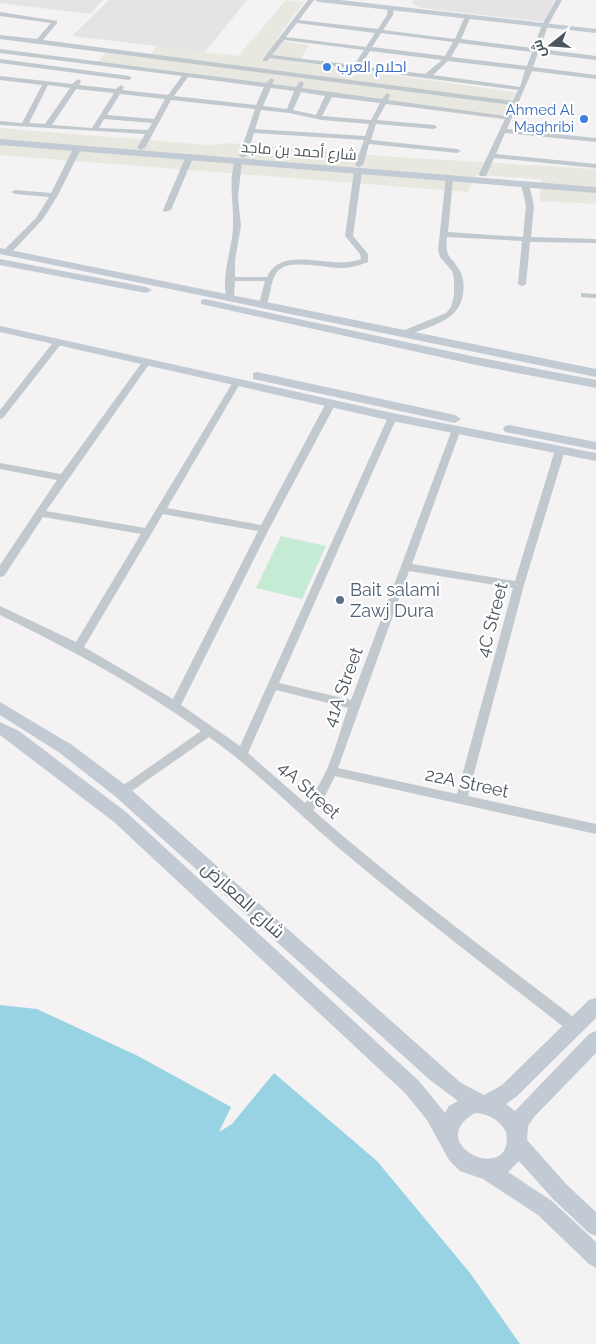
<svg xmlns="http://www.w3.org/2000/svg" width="596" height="1344" viewBox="0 0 596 1344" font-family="Raleway,Cairo,sans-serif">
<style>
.commercial{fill:#e9e8e0}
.education{fill:#e5e3e3}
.green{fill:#c6ebd5}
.water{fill:#98d3e3}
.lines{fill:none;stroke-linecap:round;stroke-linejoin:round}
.street{fill:#c1c9ce;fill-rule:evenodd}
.secondary{fill:#c2cad3;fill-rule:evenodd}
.shop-dot{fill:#3f7fe0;stroke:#fff;stroke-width:2}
.service-dot{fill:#5c6f8a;stroke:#fff;stroke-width:2}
.labels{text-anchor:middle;stroke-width:4.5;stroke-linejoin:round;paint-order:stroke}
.far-shop-label{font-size:15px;fill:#366cbe;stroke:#fff;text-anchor:start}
.far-street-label{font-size:15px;fill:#4b555d;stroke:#fff}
.service-label{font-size:18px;fill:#4e5e75;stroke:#fff;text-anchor:start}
.street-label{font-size:18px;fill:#4b555d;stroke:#fff}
</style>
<rect width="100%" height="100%" fill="#f4f2f2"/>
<path class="commercial" d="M 286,0 L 304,2 L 276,40 L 309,45 L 299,62 L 520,93 L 506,120 L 97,63 L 105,53 L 148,58 L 156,46 L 238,56 Z
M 0,128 L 208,145 L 229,143 L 395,157 L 596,169 L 596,204 L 540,201 L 541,179 L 477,175 L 467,192 L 0,155 Z"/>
<path class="education" d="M 0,0 L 103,0 L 90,14 L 0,3 Z
M 109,0 L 247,0 L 205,52 L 72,36 Z
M 414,0 L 554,0 L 545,22 L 421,8 L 412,3 Z"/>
<path class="green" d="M 281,536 L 326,546 L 302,599 L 256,588 Z"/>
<path class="water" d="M 0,1005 L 37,1009 L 138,1056 L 231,1107 L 219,1132 L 232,1124 L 274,1073 L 377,1161 L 470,1273 L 520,1344 L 0,1344 Z"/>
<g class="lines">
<path class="street" d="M 308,0 L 314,0 L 299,20 L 378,29 L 387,15 L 388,8 L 391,6 L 394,8 L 393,15 L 383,30 L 455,39 L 465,16 L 468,14 L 471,16 L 461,39 L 533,48 L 542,25 L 556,0 L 562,0 L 548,25 L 540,49 L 596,56 L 596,60 L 538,53 L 533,67 L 596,75 L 596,79 L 532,71 L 507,129 L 596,138 L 596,142 L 505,133 L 496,154 L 596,164 L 596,168 L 494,158 L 486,176 L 480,176 L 479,174 L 505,119 L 386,104 L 377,120 L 434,125 L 437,127 L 434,129 L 376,124 L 371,140 L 457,149 L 461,151 L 457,153 L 369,144 L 363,165 L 359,167 L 355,165 L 364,140 L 254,133 L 247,156 L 243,158 L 239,156 L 255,109 L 171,100 L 145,148 L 141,150 L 137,148 L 145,134 L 0,125 L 0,121 L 22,123 L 42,85 L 0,80 L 0,76 L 72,84 L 78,79 L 81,81 L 79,85 L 116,89 L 121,85 L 124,87 L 122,90 L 168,95 L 182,76 L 0,53 L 0,49 L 266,83 L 271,78 L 274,80 L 272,84 L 296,87 L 299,82 L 301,81 L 304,83 L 302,88 L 382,99 L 387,93 L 390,95 L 388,100 L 506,116 L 511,105 L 0,39 L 0,35 L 37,39 L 51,23 L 0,16 L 0,12 L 57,21 L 57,23 L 43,40 L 513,101 L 518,90 L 270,58 L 267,61 L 263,61 L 263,59 ZM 297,23 L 375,33 L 366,47 L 286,37 ZM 381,33 L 453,42 L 445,56 L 372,47 ZM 284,40 L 364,50 L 354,65 L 272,55 ZM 459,43 L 532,52 L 527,66 L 451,57 ZM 370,51 L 442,60 L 425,74 L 360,66 ZM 448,61 L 525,70 L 520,87 L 433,75 ZM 188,77 L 264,87 L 256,105 L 174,96 ZM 48,85 L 70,88 L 45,124 L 29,123 ZM 271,88 L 294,91 L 287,109 L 263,106 ZM 76,89 L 114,93 L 92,128 L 52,125 ZM 301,92 L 325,96 L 316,115 L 293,110 ZM 120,94 L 165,99 L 154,119 L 107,115 ZM 332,97 L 380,103 L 371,120 L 322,116 ZM 261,110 L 289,113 L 322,120 L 369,124 L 365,136 L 255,129 ZM 104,119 L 152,123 L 148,130 L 99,128 Z
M 0,59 L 129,76 L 132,78 L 129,80 L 0,63 Z
M 74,147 L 81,149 L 58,195 L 43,219 L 10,254 L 4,254 L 4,250 L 36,218 L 49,197 L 15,194 L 11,192 L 15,190 L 51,193 Z
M 186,156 L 193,158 L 171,210 L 164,212 L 163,210 Z
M 235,160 L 242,162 L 238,197 L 241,226 L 235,260 L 235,277 L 267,277 C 282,243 333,271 361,259 L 360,254 L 345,236 L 354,171 L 358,169 L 362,171 L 353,236 L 368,254 L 368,262 C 360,265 354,267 345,268 C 328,269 288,257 277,272 C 270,281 271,296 266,306 L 263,307 L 259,304 L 265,281 L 235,281 L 234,296 L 233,298 L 227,298 C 220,277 233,247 233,226 C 234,204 228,182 235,160 Z
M 446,176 L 453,178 L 448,232 L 523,237 L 526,206 L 521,184 L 525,182 L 529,184 L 534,206 L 531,237 L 596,239 L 596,243 L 530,242 L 526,284 L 522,286 L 518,284 L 522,241 L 447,237 C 445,261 451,254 460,271 C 464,278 464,287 463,294 C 459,322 429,326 406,336 L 400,336 L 400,332 L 446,313 L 451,307 L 454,296 L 454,278 L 452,271 L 440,257 L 438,250 Z
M 581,293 L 596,294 L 596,298 L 581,297 Z
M 58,339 L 61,340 L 61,344 L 3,418 L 0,419 L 0,410 L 55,340 Z
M 146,360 L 150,363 L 46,511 L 145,528 L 233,382 L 237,379 L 241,382 L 167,508 L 261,525 L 326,403 L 331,400 L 336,403 L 269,529 L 181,705 L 240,746 L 389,415 L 395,415 L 397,417 L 279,683 L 351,700 L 453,427 L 459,427 L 461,429 L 412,564 L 515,581 L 555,450 L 560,447 L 565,450 L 524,585 L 468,796 L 596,824 L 596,834 L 335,776 L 324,798 L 313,810 C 398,885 490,953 580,1022 L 582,1027 L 580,1032 L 575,1033 L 570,1032 C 493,972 416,913 341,850 C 297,813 257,771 209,737 L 126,795 L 122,797 L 118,795 L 116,792 L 118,789 L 201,731 C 137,685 70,649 0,615 L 0,606 L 76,642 L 141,534 L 43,517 L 4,576 L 0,577 L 0,565 L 57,480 L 0,469 L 0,463 L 61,474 L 143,361 ZM 163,514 L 258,531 L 173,699 L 84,647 ZM 409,571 L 513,588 L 457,794 L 338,768 ZM 276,690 L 348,708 C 337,739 329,779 305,803 L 248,753 Z"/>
<path class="secondary" d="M 315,0 L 340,0 L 596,29 L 596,33 L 319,2 Z
M 0,139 L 596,187 L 596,193 L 0,145 Z
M 0,248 L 596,369 L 596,377 L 0,254 Z
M 0,259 L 146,287 L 152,290 L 146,293 L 0,265 Z
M 205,299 L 476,357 L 596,380 L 596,388 L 476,365 L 201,304 L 201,300 Z
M 0,326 L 392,413 L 596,453 L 596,461 L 392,421 L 0,332 Z
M 257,372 L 455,415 L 461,419 L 455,423 L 253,379 L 253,373 Z
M 509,425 L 596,442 L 596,450 L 505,432 L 503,429 L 505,426 Z
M 0,702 L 72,745 L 128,787 L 461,1083 L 484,1095 L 502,1085 L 589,1000 L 596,998 L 596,1018 L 516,1097 L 506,1104 L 515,1111 L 589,1034 L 596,1031 L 596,1053 L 534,1117 L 528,1126 L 527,1140 L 567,1185 L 596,1212 L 596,1236 L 589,1233 L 553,1199 L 519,1161 L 508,1172 L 552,1201 L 596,1242 L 596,1268 L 589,1264 L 538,1215 L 483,1179 L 460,1171 L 449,1160 L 427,1120 L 405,1093 L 114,822 L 0,735 L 0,722 L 19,731 L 126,812 L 419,1081 L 445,1113 L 449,1106 L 458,1101 L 430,1080 L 116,797 L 60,753 L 0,715 ZM 475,1113 C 488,1114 499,1119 506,1132 C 516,1187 420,1145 475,1113 Z"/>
</g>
<g class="shop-dot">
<circle cx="327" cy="67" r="5"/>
<circle cx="584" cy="119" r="5"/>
</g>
<circle class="service-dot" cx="340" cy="600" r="5"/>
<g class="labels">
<g class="far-shop-label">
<text x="337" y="72">احلام العرب</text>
<text x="574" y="115" text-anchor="end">Ahmed Al<tspan x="574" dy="17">Maghribi</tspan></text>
</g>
<g class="far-street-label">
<text transform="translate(299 151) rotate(4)" y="5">شارع أحمد بن ماجد</text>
</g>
<g class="service-label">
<text x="350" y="596">Bait salami<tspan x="350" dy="21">Zawj Dura</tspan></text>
</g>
<g class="street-label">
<text transform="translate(492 620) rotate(-75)" y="6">4C Street</text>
<text transform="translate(343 687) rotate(-70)" y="6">41A Street</text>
<text transform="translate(467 783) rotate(12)" y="6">22A Street</text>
<text transform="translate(309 790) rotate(42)" y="6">4A Street</text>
<text transform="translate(243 900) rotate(42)" y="6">شارع المعارض</text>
</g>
</g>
<g transform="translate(551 45) rotate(253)" stroke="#ffffff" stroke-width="4" paint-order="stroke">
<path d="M0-4L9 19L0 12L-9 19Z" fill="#4b555d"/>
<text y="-8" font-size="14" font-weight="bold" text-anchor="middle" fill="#4b555d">ش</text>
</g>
</svg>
